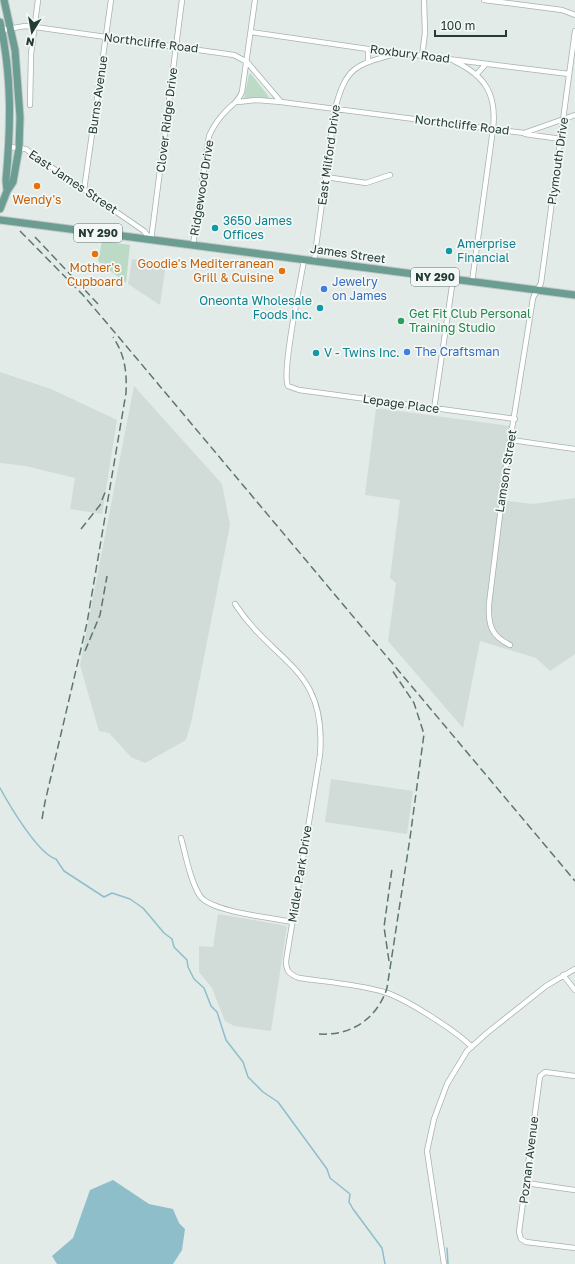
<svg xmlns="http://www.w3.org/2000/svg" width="575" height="1264" viewBox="0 0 575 1264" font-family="'Golos Text',sans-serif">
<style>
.built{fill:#d1dbd7}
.green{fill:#bddac7}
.water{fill:#8fbecb}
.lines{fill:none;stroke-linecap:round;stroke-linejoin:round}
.stream{stroke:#8fbecb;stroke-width:1.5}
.street-casing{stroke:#a5b3af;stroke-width:6}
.primary-casing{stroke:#c2c8c7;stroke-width:9}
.street{stroke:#fff;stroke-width:4.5}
.primary{stroke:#6b9d93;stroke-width:7}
.rail{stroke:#5e7671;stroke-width:1.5;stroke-dasharray:8 4;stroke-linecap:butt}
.food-dot{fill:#e8710a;stroke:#f3f8f6;stroke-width:1.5}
.culture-dot{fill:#0f9aa8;stroke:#f3f8f6;stroke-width:1.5}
.shop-dot{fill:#3f7fe0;stroke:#f3f8f6;stroke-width:1.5}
.leisure-dot{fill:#2e9e5b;stroke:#f3f8f6;stroke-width:1.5}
.labels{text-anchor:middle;stroke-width:3.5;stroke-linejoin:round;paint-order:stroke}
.shield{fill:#f3f8f6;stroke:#627470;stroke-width:1}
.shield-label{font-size:11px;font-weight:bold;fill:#243b36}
.street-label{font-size:12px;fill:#243b36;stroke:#f3f8f6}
.food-label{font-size:12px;fill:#c56008;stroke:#f3f8f6}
.culture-label{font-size:12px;fill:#0d838f;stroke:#f3f8f6;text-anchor:start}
.shop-label{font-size:12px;fill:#366cbe;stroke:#f3f8f6;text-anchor:start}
.leisure-label{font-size:12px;fill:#27864d;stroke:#f3f8f6;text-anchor:start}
</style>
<rect width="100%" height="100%" fill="#e2ebe8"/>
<path class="built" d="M 132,259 L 166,263 L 160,305 L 128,284 Z
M 0,372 L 51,389 L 117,420 L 102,514 L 70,509 L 75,478 L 26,466 L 0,463 Z
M 134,386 L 222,484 L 230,525 L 191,723 L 186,740 L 145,763 L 131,757 L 109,733 L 99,731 L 80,665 Z
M 376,408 L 510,426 L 500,500 L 533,504 L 575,498 L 575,654 L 550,671 L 536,658 L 480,641 L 463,728 L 388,641 L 396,583 L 390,578 L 400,500 L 365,495 Z
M 331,779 L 413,791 L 407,834 L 325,822 Z
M 218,914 L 287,926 L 271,1031 L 234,1026 L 225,1021 L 212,988 L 199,972 L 199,946 L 213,947 Z"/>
<path class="green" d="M 249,74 L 251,74 L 269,97 L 268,99 L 244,99 Z
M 102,241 L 130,245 L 126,283 L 98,261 Z"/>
<path class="water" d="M 113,1180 L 149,1204 L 173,1209 L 179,1223 L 185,1229 L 182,1250 L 173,1264 L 57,1264 L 52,1256 L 73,1238 L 90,1190 Z"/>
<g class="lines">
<path class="stream" d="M 0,788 C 10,806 38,854 56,859 L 64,871 L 104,897 L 112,893 L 130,899 L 143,908 L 164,933 L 172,939 L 174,947 L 187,960 L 188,967 L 194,979 L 204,988 L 211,1006 L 217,1012 L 226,1040 L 243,1062 L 248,1077 L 263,1092 L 278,1102 L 327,1169 L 330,1178 L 350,1194 L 349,1202 L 353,1209 L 382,1248 L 385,1264
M 447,1248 L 448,1264"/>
<defs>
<path id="street" d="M 484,0 L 562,10 L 575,15
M 2,30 L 25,26 L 35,27 L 234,55 L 247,62 L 281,102 L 524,133 L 575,115
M 251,32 L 368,49 L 569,74
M 368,49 L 368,61
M 422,56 L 425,33 L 424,0
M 454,61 C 486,76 497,95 493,129 L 472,282
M 476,75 L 486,64
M 238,102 L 257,100 L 281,102
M 30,105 L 31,54 L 38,0
M 525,134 L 561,139
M 9,147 L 26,149 L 31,153 L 144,231 L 151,240
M 326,177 L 366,183 L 390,175
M 84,190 L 111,0
M 151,240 L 182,0
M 193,245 L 209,136 C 213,127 218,119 226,111 C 233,103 237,104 242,92 L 255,0
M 304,260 C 301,279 281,374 288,386 L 299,390 L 515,419
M 314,261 L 335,109 C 346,67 355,65 395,54
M 434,409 L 453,279
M 511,440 L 575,449
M 235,604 C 275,665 327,667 320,755 L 286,961 C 286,971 289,974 299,978 C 327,982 357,984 384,992 C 405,998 456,1031 472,1047
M 510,645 C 491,636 488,625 489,604 L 506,466 L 533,298 L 541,283 L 575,31
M 181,838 C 186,856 190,880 200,896 C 211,912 273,918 293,922
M 563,975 L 575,990
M 575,1076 L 545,1072 L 540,1076 L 519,1232 L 521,1239 L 526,1242 L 575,1248
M 526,1183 L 575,1190
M 444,1264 L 427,1151 L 434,1119 L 447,1084 L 467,1051 L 487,1033 L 546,986 L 575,969"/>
<path id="primary" d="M 0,22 C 12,76 11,125 6,180 L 7,191
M 0,209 L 7,191 L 13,182 L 19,148 L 20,117 L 15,50 L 4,0
M 0,220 L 575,295"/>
</defs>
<use href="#street" class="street-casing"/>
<use href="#primary" class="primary-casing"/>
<use href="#street" class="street"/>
<use href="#primary" class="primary"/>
<path class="rail" d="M 20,231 L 83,295 L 117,335 L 575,881
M 35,237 L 98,304
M 81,529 L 100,505 L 106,490
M 85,651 L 100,615 L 107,576
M 42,819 L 45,802 L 87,623 L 126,393 C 127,372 125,355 113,337
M 389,961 L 384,927 L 392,869
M 319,1034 C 351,1036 377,1019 387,988 L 410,838 L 424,734 L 414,703 L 392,670"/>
</g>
<g class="food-dot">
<circle cx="37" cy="186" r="4"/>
<circle cx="95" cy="254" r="4"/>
<circle cx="282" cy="271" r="4"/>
</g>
<g class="culture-dot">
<circle cx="215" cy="228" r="4"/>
<circle cx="449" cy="251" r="4"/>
<circle cx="320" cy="308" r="4"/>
<circle cx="316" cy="353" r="4"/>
</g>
<g class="shop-dot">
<circle cx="324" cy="289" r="4"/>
<circle cx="407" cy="352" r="4"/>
</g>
<circle class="leisure-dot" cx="401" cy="321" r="4"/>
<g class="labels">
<g class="shield">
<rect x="74" y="224" width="48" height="18" rx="3"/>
<rect x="411" y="268" width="48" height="18" rx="3"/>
</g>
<g class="shield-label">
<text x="98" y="237">NY 290</text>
<text x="435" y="281">NY 290</text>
</g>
<g class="street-label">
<text transform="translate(151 43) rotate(7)" y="4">Northcliffe Road</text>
<text transform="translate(410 54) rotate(7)" y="4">Roxbury Road</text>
<text transform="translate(98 95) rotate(-82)" y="4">Burns Avenue</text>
<text transform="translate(167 120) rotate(-83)" y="4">Clover Ridge Drive</text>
<text transform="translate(462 125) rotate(7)" y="4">Northcliffe Road</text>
<text transform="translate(329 155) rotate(-82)" y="4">East Milford Drive</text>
<text transform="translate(558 161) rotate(-82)" y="4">Plymouth Drive</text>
<text transform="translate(73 182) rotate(34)" y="4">East James Street</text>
<text transform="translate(202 188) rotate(-81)" y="4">Ridgewood Drive</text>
<text transform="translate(348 254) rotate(8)" y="4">James Street</text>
<text transform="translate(401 404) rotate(8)" y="4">Lepage Place</text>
<text transform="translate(506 471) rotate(-81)" y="4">Lamson Street</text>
<text transform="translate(300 874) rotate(-81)" y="4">Midler Park Drive</text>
<text transform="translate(529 1160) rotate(-83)" y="4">Poznan Avenue</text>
</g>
<g class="food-label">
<text x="37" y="204">Wendy's</text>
<text x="274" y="268" text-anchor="end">Goodie's Mediterranean<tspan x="274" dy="14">Grill &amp; Cuisine</tspan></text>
<text x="95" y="272">Mother's<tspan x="95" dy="14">Cupboard</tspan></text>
</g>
<g class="culture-label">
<text x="223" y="225">3650 James<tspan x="223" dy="14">Offices</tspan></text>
<text x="457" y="248">Amerprise<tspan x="457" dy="14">Financial</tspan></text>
<text x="312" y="305" text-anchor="end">Oneonta Wholesale<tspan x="312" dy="14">Foods Inc.</tspan></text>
<text x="324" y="357">V - Twins Inc.</text>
</g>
<g class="shop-label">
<text x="332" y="286">Jewelry<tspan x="332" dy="14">on James</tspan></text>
<text x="415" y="356">The Craftsman</text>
</g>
<g class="leisure-label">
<text x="409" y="318">Get Fit Club Personal<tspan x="409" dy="14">Training Studio</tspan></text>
</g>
</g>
<g transform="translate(32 32) rotate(191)" stroke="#f3f8f6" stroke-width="3" paint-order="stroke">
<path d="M0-3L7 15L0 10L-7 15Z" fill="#243b36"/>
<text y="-6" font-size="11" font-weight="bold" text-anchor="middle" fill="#243b36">N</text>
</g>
<path d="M435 30v6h71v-6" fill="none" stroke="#243b36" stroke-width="2"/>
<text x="441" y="30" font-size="12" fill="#243b36" stroke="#f3f8f6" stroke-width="3" paint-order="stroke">100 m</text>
</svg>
